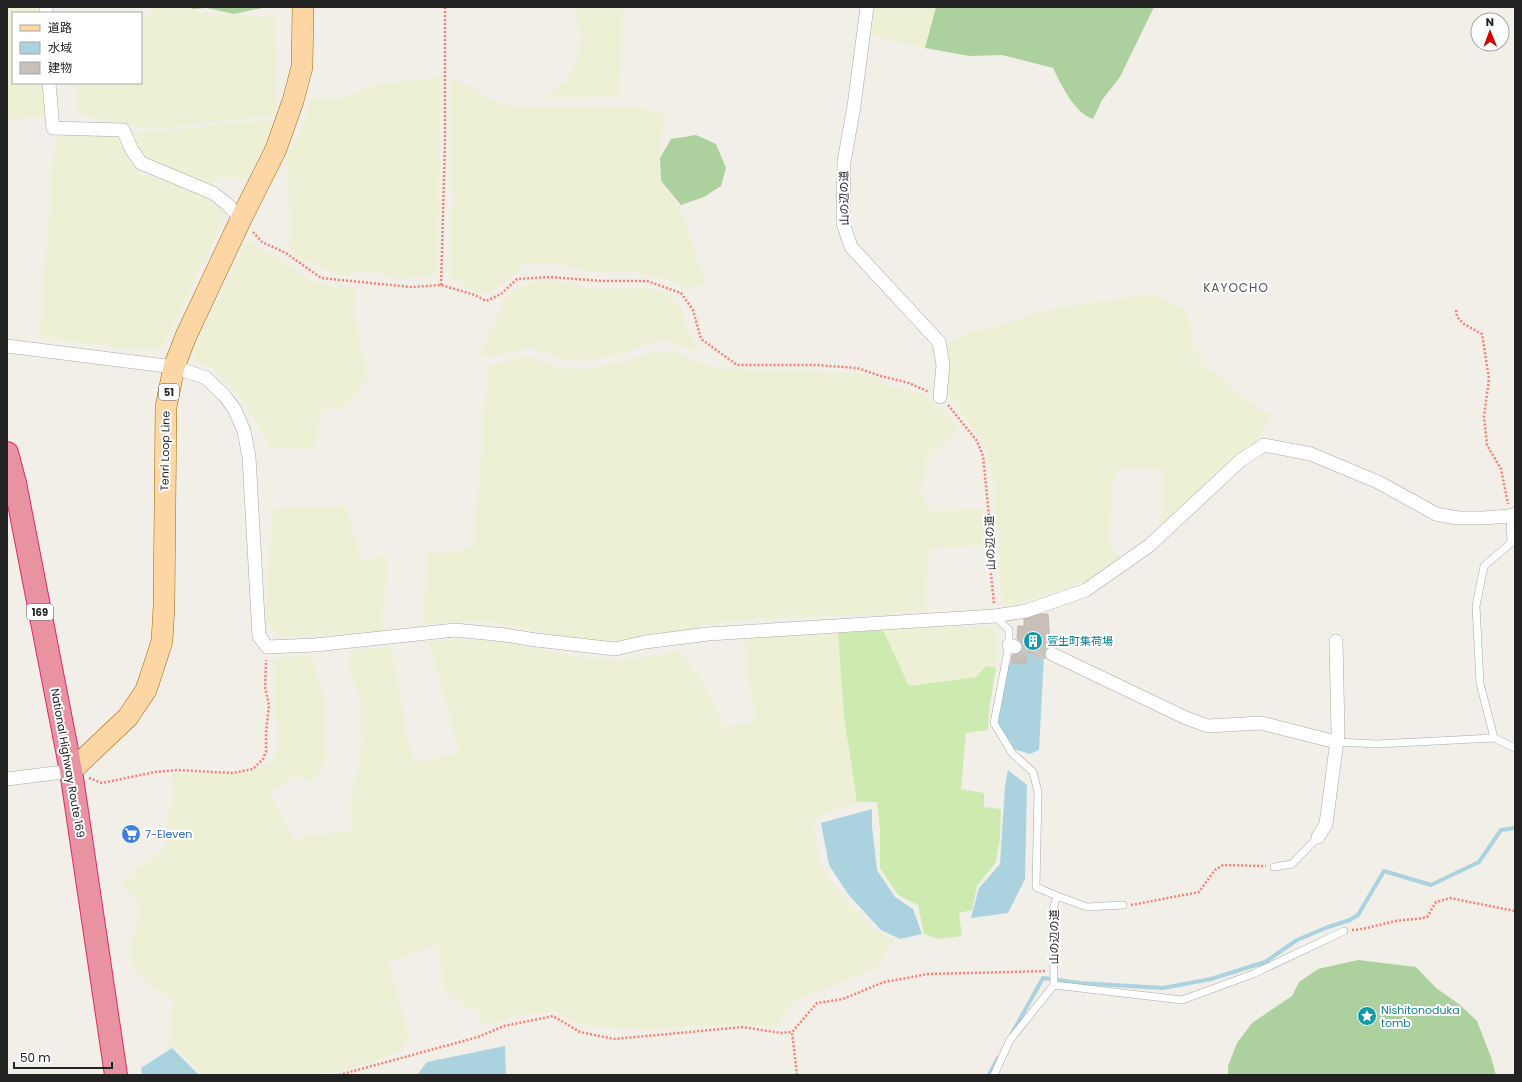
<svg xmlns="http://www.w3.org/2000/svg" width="1522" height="1082" viewBox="0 0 1522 1082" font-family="Poppins,'Noto Sans JP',sans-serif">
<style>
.farmland{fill:#eef0d5}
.grass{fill:#cdebb0}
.forest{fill:#add19e}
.water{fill:#aad3df}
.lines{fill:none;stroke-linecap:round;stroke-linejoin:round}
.stream{stroke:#aad3df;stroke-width:4}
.building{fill:#c7bfb8;stroke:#c4b6ab}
.street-tunnel{stroke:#c8c6c1;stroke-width:13;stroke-dasharray:13 6;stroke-linecap:butt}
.lane-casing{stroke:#a9a9a9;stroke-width:8}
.street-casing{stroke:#a9a9a9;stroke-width:14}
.primary-casing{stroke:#a06b00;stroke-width:22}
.highway-casing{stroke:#dc2a67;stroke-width:24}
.path{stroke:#fa8072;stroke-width:2.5;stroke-dasharray:2 2;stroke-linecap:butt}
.lane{stroke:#fff;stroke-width:7}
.street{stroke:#fff;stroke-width:13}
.primary{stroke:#fcd6a4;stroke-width:21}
.highway{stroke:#e892a2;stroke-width:22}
.labels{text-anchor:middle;stroke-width:4;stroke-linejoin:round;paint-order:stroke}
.shield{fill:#fff;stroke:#646464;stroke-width:1}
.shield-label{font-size:10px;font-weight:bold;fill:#222}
.street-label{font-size:11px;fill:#222;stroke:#fff}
.culture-label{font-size:11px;fill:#0d838f;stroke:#fff;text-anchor:start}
.shop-label{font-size:11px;fill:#366cbe;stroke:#fff;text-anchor:start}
.neighbourhood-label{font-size:12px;letter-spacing:1px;fill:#555;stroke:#fff}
</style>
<rect width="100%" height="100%" fill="#f2efe9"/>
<path class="farmland" d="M 7,7 L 48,7 L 48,13 L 13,13 L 13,83 L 52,83 L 46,117 L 7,119 Z
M 151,7 L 197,7 L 197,13 L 275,17 L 277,115 L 159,128 L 141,128 L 76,113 L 78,96 L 78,83 L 141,83 L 141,16 L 150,16 Z
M 573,7 L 624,7 L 618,96 L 542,98 L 567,81 L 578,58 L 582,32 Z
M 875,7 L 936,7 L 925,48 L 885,39 L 871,32 Z
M 441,77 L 438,276 L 422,275 L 400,279 L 364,270 L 348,276 L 336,274 L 300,258 L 289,248 L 288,155 L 302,128 L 311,99 L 344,98 L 375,85 Z
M 451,78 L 472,87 L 492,101 L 520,107 L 640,108 L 665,114 L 659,158 L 660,182 L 680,206 L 705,283 L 686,291 L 675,282 L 638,272 L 601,273 L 554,264 L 521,263 L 522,270 L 503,282 L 491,292 L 478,293 L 450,276 L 453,192 L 450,186 Z
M 271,120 L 273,122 L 270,132 L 248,177 L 216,177 L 212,188 L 148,162 L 134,145 L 130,134 Z
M 68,128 L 113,133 L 140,173 L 198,193 L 220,207 L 225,214 L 221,226 L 162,348 L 120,348 L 39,336 L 54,149 L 59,136 Z
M 247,241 L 288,265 L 312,283 L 355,288 L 354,312 L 368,378 L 355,396 L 341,409 L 322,409 L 314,449 L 270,448 L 256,420 L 237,393 L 217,371 L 192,359 L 203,330 Z
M 542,280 L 555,281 L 590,289 L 644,288 L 662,292 L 672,297 L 680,306 L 689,333 L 700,352 L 668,341 L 655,342 L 627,352 L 582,361 L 563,359 L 529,347 L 491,357 L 480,353 L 507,296 L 520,287 Z
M 1144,294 L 1160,297 L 1183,308 L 1191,321 L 1193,348 L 1210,370 L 1254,406 L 1270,414 L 1270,419 L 1257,441 L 1249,446 L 1197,497 L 1183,509 L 1177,510 L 1160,527 L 1163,469 L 1115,470 L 1109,542 L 1120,558 L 1089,580 L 1026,602 L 1001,607 L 999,532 L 991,469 L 983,442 L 947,394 L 940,346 L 973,332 L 1003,325 L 1034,313 L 1098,301 L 1108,302 Z
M 656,351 L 670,351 L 718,369 L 866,374 L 894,387 L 924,395 L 940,407 L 959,429 L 928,457 L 921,489 L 929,511 L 986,509 L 988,545 L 929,548 L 926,611 L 894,612 L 892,617 L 879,617 L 877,614 L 777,618 L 765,621 L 764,618 L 712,623 L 683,632 L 617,645 L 571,639 L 494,622 L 464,621 L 424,625 L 422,618 L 428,554 L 455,552 L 473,546 L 488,366 L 528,356 L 559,368 L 584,369 L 621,363 Z
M 346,506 L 362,561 L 388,555 L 382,631 L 286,638 L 274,632 L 265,620 L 272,509 Z
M 957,626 L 988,628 L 999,633 L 996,668 L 985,666 L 976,677 L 909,686 L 883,630 Z
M 838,633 L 844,717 L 857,802 L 813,819 L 820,864 L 845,899 L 873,930 L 894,939 L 878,967 L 797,1000 L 787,1010 L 779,1025 L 775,1026 L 711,1025 L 646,1029 L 589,1026 L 578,1024 L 555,1011 L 515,1016 L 479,1026 L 480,1010 L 473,1010 L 453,998 L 442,985 L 438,944 L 388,961 L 411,1040 L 407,1041 L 402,1049 L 389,1056 L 343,1071 L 306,1075 L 204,1075 L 168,1041 L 174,1000 L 140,977 L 129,958 L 140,901 L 121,884 L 166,846 L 167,812 L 173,803 L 172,771 L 184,774 L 254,771 L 274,761 L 278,746 L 273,659 L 310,655 L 326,701 L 326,759 L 314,782 L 295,776 L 269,792 L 293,839 L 350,830 L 351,794 L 359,765 L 361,735 L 361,701 L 348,664 L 353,650 L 391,646 L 413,763 L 459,753 L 429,642 L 474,639 L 512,643 L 580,658 L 624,661 L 680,651 L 698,675 L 724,727 L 756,721 L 746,672 L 744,637 Z"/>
<path class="grass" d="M 883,630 L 909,686 L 976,677 L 986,666 L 996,668 L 989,709 L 988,730 L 966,733 L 961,789 L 984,793 L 984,807 L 1001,809 L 1000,838 L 996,862 L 977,886 L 972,910 L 959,913 L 962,936 L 939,939 L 924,934 L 918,905 L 898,895 L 880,868 L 880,829 L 877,802 L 857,802 L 844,717 L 838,633 Z"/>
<path class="forest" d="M 190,7 L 267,7 L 234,14 L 207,8 L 193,9 Z
M 936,7 L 1154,7 L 1120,77 L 1102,100 L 1093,119 C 1074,113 1061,84 1053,68 L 1002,55 L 969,56 L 925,48 Z
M 696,135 L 716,144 L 726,168 L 721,186 L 704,197 L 681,205 L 661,181 L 660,158 L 671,139 Z
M 1358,960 L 1416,967 L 1436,988 L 1459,1004 L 1477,1021 L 1491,1057 L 1496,1075 L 1228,1075 L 1228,1066 L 1237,1043 L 1252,1023 L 1292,996 L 1299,982 L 1318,969 Z"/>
<path class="water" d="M 1026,652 L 1044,655 L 1039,750 L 1030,754 L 1014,749 L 998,723 L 1009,663 L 1026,664 Z
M 1008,770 L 1027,785 L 1025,879 L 1008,913 L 971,918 L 979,888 L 1000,864 L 1005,786 Z
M 872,809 L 872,826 L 877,870 L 895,897 L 913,909 L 922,934 L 900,939 L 881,930 L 848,894 L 829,865 L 821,823 Z
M 505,1046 L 506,1075 L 417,1075 L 427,1062 Z
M 172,1048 L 199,1075 L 142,1075 L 141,1068 Z"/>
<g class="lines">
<path class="stream" d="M 1011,1035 L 1043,978 L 1080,983 L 1163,988 L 1211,979 L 1265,962 L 1297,940 L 1328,927 L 1350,920 L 1358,915 L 1384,871 L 1431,885 L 1479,862 L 1501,830 L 1515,828
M 989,1075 L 998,1058"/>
</g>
<path class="building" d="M 1040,614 L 1048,614 L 1050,645 L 1044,655 L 1026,652 L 1026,664 L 1011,663 L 1012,655 L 1020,653 L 1023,649 L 1021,642 L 1017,639 L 1018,626 L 1024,626 L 1024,619 Z"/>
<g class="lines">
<path class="street-tunnel" d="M 1015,647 L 1052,654"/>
<defs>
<path id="lane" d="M 1494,738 L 1480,683 L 1476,606 L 1484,566 L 1511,543 L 1510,516
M 1336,742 L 1377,744 L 1494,738 L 1515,748
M 1274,867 L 1292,864 L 1318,837
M 1057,896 L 1087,907 L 1123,905
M 1054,985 L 1182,1000 L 1253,974 L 1344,931
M 994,1075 L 1010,1040 L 1054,985 L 1053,909 L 1057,896 L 1036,887 L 1038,792 L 1033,772 L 1012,753 L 994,723 L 1009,645 L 1009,630 L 995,616"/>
<path id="street" d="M 46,7 L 46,13
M 867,7 L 854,106 L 844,162 L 843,223 L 851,247 L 939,342 L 943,365 L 940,397
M 49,83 L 53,128 L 123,130 L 132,150 L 141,163 L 213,193 L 227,204 L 241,219
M 7,346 L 174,367 L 206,378 L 224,395 L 235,410 L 244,431 L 249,457 L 259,636 L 267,647 L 315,645 L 455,630 L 505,635 L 536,640 L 615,649 L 645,642 L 708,634 L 995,616 L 1026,611 L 1086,590 L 1150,545 L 1241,460 L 1264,445 L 1311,454 L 1378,482 L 1436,514 L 1458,518 L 1483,518 L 1510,516 L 1515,514
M 1009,645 L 1015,647
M 1052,654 L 1186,718 L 1208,726 L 1261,723 L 1336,742
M 7,779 L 71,771
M 1318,837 L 1326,824 L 1338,733 L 1336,641"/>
<path id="primary" d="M 71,771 L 128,717 L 146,690 L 156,660 L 162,641 L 164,606 L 166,407 L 174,367 L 186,336 L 241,219 L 276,149 L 293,101 L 302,67 L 303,7"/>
<path id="highway" d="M 7,453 L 15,483 L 71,771 L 116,1075"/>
</defs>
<use href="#lane" class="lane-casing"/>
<use href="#street" class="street-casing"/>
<use href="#primary" class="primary-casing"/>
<use href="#highway" class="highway-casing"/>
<path class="path" d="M 253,232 L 262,242 L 286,253 L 321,278 L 411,287 L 441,285 L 475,295 L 486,301 L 501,294 L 517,279 L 550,277 L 602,281 L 647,281 L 681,293 L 693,310 L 701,339 L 737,365 L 817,365 L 857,368 L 881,376 L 909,383 L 929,392
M 441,285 L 445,140 L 445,7
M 1456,310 L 1457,317 L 1464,324 L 1482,334 L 1489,379 L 1484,416 L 1487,445 L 1501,469 L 1508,504
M 948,405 L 977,441 L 983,456 L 991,537 L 991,574 L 994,604
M 89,778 L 102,783 L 155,772 L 178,770 L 232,773 L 253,769 L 263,759 L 266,751 L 266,732 L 269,705 L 265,687 L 266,660
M 1131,905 L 1199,892 L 1215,870 L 1223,865 L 1266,866
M 1352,930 C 1367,929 1381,924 1396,921 C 1406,919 1416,920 1427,917 L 1436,902 L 1450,898 L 1515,911
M 339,1075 L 478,1037 L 504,1026 L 553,1016 L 580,1032 L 614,1039 L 743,1027 L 781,1033 L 792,1032
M 797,1075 L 792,1032 L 817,1003 L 843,999 L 884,982 L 928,974 L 1046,971"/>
<use href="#lane" class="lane"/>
<use href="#street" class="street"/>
<use href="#primary" class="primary"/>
<use href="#highway" class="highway"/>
</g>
<defs>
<symbol id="building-disc" viewBox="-11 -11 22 22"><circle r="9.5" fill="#0f9aa8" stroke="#fff"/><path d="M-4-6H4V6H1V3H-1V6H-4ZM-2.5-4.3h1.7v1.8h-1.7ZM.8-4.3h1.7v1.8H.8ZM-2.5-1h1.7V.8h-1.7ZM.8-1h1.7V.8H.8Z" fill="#fff"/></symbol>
<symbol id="supermarket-disc" viewBox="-11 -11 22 22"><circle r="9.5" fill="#3f7fe0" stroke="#fff"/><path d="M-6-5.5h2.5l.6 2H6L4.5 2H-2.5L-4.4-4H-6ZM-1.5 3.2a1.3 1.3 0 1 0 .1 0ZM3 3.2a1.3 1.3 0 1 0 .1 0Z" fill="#fff"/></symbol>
<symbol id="sight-disc" viewBox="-11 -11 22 22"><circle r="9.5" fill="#0f9aa8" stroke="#fff"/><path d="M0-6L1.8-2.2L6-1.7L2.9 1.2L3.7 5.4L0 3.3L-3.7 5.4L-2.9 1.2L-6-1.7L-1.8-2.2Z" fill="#fff"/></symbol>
</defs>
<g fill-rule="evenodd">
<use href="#building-disc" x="1022" y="630" width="22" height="22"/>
<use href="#supermarket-disc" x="120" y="823" width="22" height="22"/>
<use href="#sight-disc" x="1356" y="1005" width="22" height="22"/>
</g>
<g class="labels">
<g class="shield">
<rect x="159" y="384" width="20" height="16" rx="3"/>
<rect x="27" y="604" width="26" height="16" rx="3"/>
</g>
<g class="shield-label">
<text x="169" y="396">51</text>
<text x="40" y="616">169</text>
</g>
<g class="street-label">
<text transform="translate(844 198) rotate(-91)" y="4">山の辺の道</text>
<text transform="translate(165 451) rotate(-89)" y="4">Tenri Loop Line</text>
<text transform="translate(990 543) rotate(-92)" y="4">山の辺の道</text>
<text transform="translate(68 763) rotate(80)" y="4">National Highway Route 169</text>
<text transform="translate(1054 937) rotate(-90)" y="4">山の辺の道</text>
</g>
<g class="culture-label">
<text x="1047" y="645">萱生町集荷場</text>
<text x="1381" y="1014">Nishitonoduka<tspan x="1381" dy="13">tomb</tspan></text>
</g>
<g class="shop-label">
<text x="145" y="838">7-Eleven</text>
</g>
<g class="neighbourhood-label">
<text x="1236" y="292">KAYOCHO</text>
</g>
</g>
<rect width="1522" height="1082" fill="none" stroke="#222222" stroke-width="16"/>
<rect x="12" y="12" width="130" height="72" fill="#ffffff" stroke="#a7a7a7"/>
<rect x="20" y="25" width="20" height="6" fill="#fcd6a4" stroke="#a7a7a7"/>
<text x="48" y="32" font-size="12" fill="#222222">道路</text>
<rect x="20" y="42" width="20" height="12" fill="#aad3df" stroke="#a7a7a7"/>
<text x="48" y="52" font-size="12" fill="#222222">水域</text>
<rect x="20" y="62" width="20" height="12" fill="#c7bfb8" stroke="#a7a7a7"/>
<text x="48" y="72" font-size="12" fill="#222222">建物</text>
<g transform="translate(1490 32) rotate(359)"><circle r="19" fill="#ffffff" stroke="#a7a7a7"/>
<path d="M0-3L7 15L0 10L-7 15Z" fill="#d40000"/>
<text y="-6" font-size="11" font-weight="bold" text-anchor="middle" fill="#222222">N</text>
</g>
<path d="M14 1062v6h98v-6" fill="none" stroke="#222222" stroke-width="2"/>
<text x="20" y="1062" font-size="12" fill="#222222" stroke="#ffffff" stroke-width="3" paint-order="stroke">50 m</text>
</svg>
